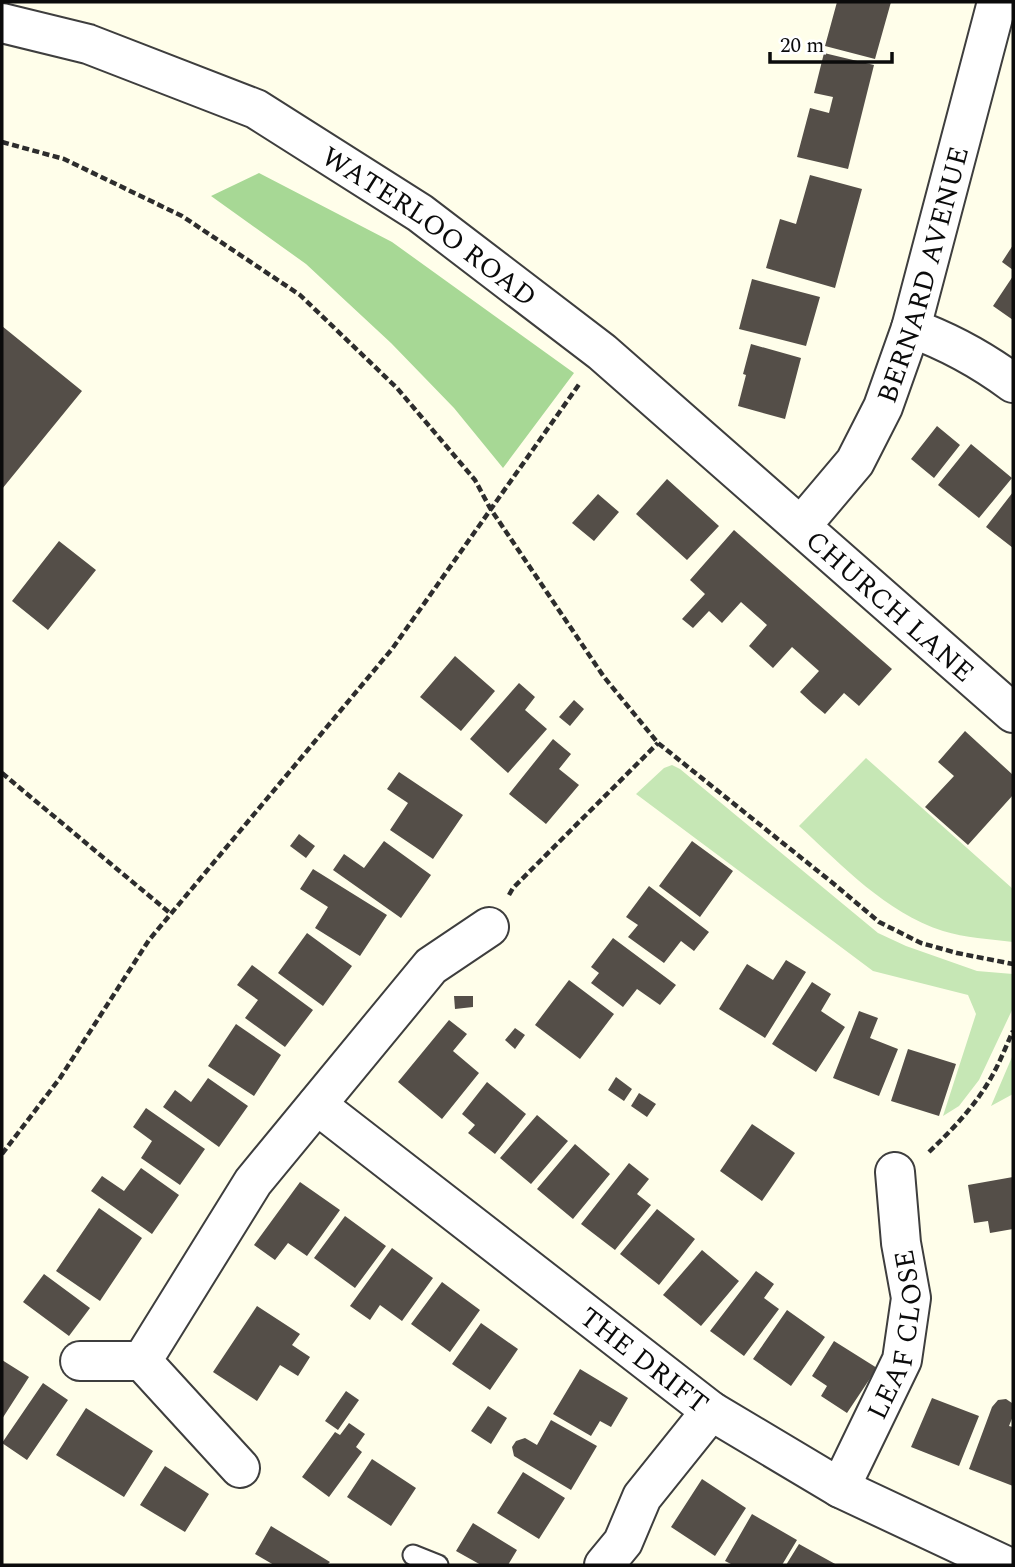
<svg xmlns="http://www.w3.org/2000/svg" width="1015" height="1567" viewBox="0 0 1015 1567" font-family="Spectral,serif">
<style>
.green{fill:#c6e7b5}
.forest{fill:#a7d895}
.building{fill:#544e48}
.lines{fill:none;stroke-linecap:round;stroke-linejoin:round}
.service-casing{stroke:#3e3e3e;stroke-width:23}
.minor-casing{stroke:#3e3e3e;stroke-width:42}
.tertiary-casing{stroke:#3e3e3e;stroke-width:42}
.path{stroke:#2d2d2d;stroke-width:4.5;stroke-dasharray:7 3.5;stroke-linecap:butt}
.service{stroke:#fff;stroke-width:19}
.minor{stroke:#fff;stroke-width:38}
.tertiary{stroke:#fff;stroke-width:38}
.labels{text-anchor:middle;stroke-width:7;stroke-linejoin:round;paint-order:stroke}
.street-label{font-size:28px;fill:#0b0b0b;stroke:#fff}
</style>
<rect width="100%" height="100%" fill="#fffeea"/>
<path class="green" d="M 866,758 L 1013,889 L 1013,942 C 990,939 965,938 943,931 C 885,912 843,866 799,826 Z
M 672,765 L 680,769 L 878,933 L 906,946 L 977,971 L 1013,974 L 1013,1008 L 979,1080 L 959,1106 L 943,1116 L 976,1014 L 968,995 L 873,971 L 636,794 L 664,768 Z
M 1013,1054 L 1013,1094 L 991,1106 L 1012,1057 Z"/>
<path class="forest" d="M 259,173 L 392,242 L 574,373 L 503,468 L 454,408 L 391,343 L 306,264 L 211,196 Z"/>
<path class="building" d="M 837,2 L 891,2 L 875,59 L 825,46 Z
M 824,53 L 874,65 L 848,169 L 797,157 L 810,108 L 829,113 L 833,97 L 814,93 Z
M 810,175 L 862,189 L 835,288 L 766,268 L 780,219 L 796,224 Z
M 1013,245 L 1013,270 L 1002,262 Z
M 1013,276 L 1013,320 L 993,306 Z
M 752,279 L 820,297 L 806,346 L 739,329 Z
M 2,326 L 82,391 L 2,489 Z
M 751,344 L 801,358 L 785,419 L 738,406 L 746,375 L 743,374 Z
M 937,426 L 960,445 L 934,478 L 911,459 Z
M 971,444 L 1012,478 L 979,518 L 938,485 Z
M 667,479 L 719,526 L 687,560 L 636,514 Z
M 1013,492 L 1013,548 L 986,527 Z
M 598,494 L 619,512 L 594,541 L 572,523 Z
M 734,530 L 892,669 L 859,706 L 844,693 L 825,714 L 813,704 L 800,692 L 819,671 L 792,647 L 773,668 L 749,646 L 767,625 L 741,602 L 722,623 L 709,611 L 693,628 L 682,619 L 705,594 L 690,580 Z
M 59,541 L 96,570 L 48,630 L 12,601 Z
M 455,656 L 495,691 L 461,731 L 420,697 Z
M 519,683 L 535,697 L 525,710 L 547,729 L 508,773 L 470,739 Z
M 574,700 L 584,709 L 570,726 L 559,717 Z
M 965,731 L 1013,775 L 1013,795 L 968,845 L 925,807 L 954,776 L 938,762 Z
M 553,739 L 571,754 L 559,769 L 579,785 L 546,824 L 509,794 Z
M 399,772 L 463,815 L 433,859 L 390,830 L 408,803 L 387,789 Z
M 299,834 L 315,846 L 306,858 L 290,846 Z
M 384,841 L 431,875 L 401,918 L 333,870 L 344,854 L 364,868 Z
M 692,841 L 733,871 L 700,917 L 659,886 Z
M 313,869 L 387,915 L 360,956 L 315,928 L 328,907 L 300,889 Z
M 649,886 L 709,932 L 694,951 L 681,941 L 664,963 L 628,937 L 638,925 L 626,917 Z
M 307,933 L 352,966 L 323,1006 L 278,973 Z
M 613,938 L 676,985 L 660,1005 L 637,989 L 623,1007 L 591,983 L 599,973 L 591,967 Z
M 786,960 L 806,972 L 765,1038 L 719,1009 L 747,964 L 773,980 Z
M 252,965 L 313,1010 L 285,1047 L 245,1018 L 258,1000 L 237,985 Z
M 569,980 L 614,1014 L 580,1059 L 535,1025 Z
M 812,982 L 831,994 L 821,1011 L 845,1027 L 816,1072 L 772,1044 Z
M 454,996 L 473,996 L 473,1007 L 455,1009 Z
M 859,1011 L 878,1018 L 870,1038 L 898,1049 L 879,1096 L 833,1078 Z
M 449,1020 L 467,1034 L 453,1051 L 479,1073 L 442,1119 L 398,1082 Z
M 236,1024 L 281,1055 L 254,1096 L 208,1066 Z
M 515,1028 L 525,1035 L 515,1049 L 505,1040 Z
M 908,1049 L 956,1064 L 939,1116 L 891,1101 Z
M 616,1077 L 632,1089 L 624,1101 L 608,1090 Z
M 208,1078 L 248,1106 L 219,1147 L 163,1107 L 175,1090 L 191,1102 Z
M 487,1082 L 526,1114 L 495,1154 L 468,1133 L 475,1125 L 462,1114 Z
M 639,1093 L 656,1104 L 647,1117 L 631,1106 Z
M 146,1108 L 205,1149 L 180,1185 L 141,1158 L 152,1141 L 133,1127 Z
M 537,1115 L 568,1141 L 531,1184 L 500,1158 Z
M 752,1124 L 795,1153 L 762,1201 L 720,1171 Z
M 575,1144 L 610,1174 L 573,1219 L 537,1189 Z
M 629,1163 L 649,1179 L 637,1194 L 651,1205 L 615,1250 L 581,1224 Z
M 141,1168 L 179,1195 L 152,1234 L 91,1191 L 102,1176 L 124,1191 Z
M 1013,1177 L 1013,1229 L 990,1233 L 988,1221 L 974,1223 L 968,1185 Z
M 300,1182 L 340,1210 L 307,1256 L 288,1243 L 275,1260 L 254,1245 Z
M 99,1208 L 142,1238 L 100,1301 L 56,1271 Z
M 657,1209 L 695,1239 L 659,1285 L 620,1254 Z
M 345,1216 L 386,1246 L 355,1288 L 314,1258 Z
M 392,1248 L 433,1278 L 402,1321 L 380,1305 L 370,1320 L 350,1306 Z
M 702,1250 L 739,1281 L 701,1326 L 663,1295 Z
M 756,1271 L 774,1284 L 764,1298 L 779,1309 L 744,1356 L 710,1331 Z
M 44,1274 L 90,1308 L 69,1336 L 23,1302 Z
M 442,1282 L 480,1310 L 450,1352 L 411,1324 Z
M 257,1306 L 300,1334 L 292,1345 L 310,1357 L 298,1376 L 280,1365 L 257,1401 L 213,1372 Z
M 787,1310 L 825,1337 L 791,1386 L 753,1359 Z
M 481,1323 L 518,1349 L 490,1390 L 452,1364 Z
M 834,1341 L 877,1368 L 847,1413 L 821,1396 L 827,1386 L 812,1376 Z
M 2,1360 L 29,1377 L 2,1419 Z
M 580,1369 L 628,1398 L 611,1427 L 600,1421 L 591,1436 L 553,1414 Z
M 43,1383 L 68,1400 L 27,1460 L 2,1443 Z
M 346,1391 L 359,1400 L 338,1430 L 325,1421 Z
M 932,1398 L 979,1416 L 959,1466 L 911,1447 Z
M 1006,1399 L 1012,1403 L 1013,1407 L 1013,1416 L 1009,1426 L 1013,1427 L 1013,1486 L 969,1469 L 992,1407 L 998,1400 Z
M 488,1406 L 507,1418 L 491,1444 L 471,1431 Z
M 86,1408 L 153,1451 L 124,1497 L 56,1455 Z
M 551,1420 L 597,1446 L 571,1490 L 514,1456 L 512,1447 L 516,1441 L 525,1438 L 537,1445 Z
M 349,1423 L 365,1434 L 356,1447 L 362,1452 L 329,1497 L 302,1477 L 335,1432 L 340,1435 Z
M 372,1459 L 416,1488 L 391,1526 L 347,1497 Z
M 165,1466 L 209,1494 L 185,1532 L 140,1505 Z
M 523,1472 L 565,1498 L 539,1539 L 497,1513 Z
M 702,1479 L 746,1508 L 715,1556 L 671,1527 Z
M 752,1514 L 797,1540 L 782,1565 L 733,1565 L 725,1561 Z
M 473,1523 L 517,1550 L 508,1565 L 481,1565 L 456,1551 Z
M 271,1526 L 330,1562 L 327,1565 L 274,1565 L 255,1554 Z
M 799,1544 L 837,1565 L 786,1565 Z"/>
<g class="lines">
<defs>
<path id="service" d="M 413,1555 L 438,1565"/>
<g id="minor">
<path d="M 911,328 C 947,341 982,360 1013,383"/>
<path id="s1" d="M 801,526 L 855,462 L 883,407 L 911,328 L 997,2"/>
<path id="s2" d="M 317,1105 L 711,1411 L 840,1488 L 1004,1565"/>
<path d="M 80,1361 L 142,1361"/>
<path d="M 240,1468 L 142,1361 L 253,1182 L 431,966 L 489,927"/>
<path id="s3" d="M 840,1488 L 902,1360 L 911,1298 L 901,1243 L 895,1172"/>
<path d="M 604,1565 L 623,1542 L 642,1497 L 711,1411"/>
</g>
<g id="tertiary">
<path id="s4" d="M 2,23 L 88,44 L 256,109 L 420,213 L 602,352 L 1013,713"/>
</g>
</defs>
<use href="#service" class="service-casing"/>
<use href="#minor" class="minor-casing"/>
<use href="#tertiary" class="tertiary-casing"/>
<path class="path" d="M 2,142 L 64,159 L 182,216 L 300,295 L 397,388 L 475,480 L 490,508 L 604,677 L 658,743 L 834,884 L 879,922 L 921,943 L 957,953 L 1013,964
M 2,773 L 171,914
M 509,895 L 513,888 L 658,743
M 929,1152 C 953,1129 976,1105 992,1076 C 1000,1062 1006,1046 1013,1031
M 2,1154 L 60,1078 L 149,940 L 392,649 L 580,383"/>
<use href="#service" class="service"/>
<use href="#minor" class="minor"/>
<use href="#tertiary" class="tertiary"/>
</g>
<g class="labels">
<g class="street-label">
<text dy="10" stroke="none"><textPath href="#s4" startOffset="478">WATERLOO ROAD</textPath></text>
<text dy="10" stroke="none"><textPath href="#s1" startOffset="284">BERNARD AVENUE</textPath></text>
<text dy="10" stroke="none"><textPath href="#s4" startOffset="1076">CHURCH LANE</textPath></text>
<text dy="10" stroke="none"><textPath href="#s3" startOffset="166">LEAF CLOSE</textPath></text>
<text dy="10" stroke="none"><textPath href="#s2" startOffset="415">THE DRIFT</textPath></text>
</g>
</g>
<rect width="1015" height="1567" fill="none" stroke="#0b0b0b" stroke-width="7"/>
<path d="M770 52v10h122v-10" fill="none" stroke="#0b0b0b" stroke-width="3.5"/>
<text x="780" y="52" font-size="21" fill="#0b0b0b" stroke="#ffffff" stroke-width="5" paint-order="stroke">20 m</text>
</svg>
